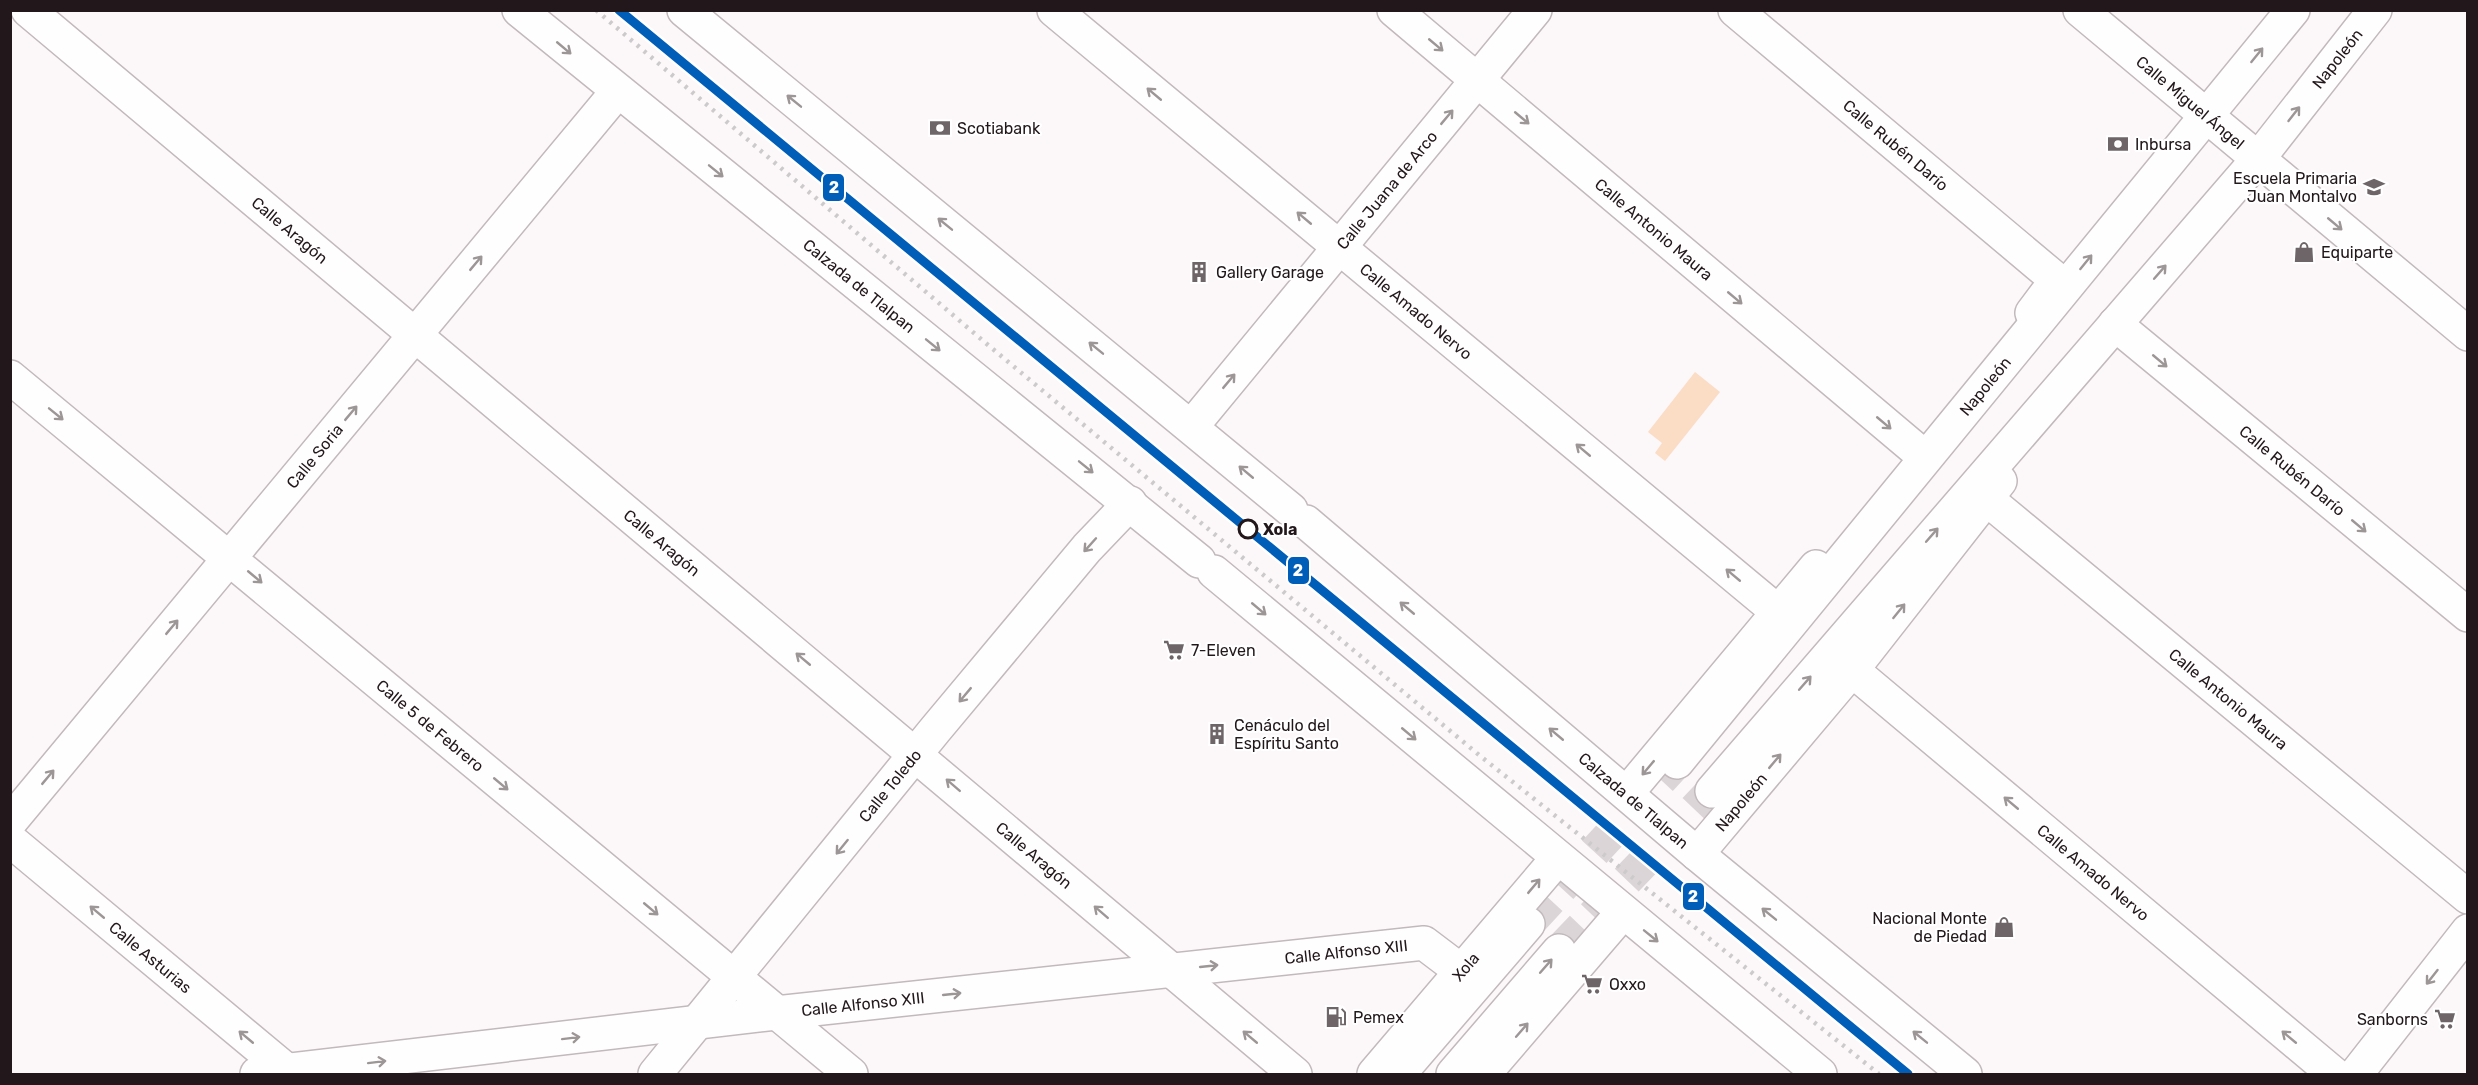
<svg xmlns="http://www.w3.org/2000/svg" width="2478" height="1085" viewBox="0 0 2478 1085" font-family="Rubik,sans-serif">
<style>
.green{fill:#fbdcc4}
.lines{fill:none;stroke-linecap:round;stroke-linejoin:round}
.major-tunnel{stroke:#dbd5d8;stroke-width:33;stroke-dasharray:33 16;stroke-linecap:butt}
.minor-casing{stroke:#c2b9bc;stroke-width:36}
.major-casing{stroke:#c2b9bc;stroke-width:36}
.highway-casing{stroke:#c2b9bc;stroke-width:36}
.minor{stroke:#fffefe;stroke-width:33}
.major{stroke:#fffefe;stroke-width:33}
.highway{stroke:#fffefe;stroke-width:33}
.rail{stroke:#cccacb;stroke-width:4.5;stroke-dasharray:3 6;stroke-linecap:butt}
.metro-1-casing{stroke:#fff;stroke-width:14}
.metro-1{stroke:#005eb8;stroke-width:9}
.oneway{stroke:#9c9697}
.stop-dot{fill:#fff;stroke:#22171a;stroke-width:3}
.labels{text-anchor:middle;stroke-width:4.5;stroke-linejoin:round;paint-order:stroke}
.street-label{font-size:16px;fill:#22171a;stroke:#fff}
.poi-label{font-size:16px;fill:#22171a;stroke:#fff;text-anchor:start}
.stop-label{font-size:16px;font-weight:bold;fill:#22171a;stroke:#fff;text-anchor:start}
.line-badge{stroke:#fff;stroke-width:2}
.badge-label{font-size:16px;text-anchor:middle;font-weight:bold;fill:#fff}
</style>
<rect width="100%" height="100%" fill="#fcf7f9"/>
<path class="green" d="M 1695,372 L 1720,392 L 1665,461 L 1655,453 L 1662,443 L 1648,432 Z"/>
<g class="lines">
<path class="major-tunnel" d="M 1528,924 L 1677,762
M 1559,951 L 1712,791"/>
<defs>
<g id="minor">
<path id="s1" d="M 28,10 L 1295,1074"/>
<path id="s2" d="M 1054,10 L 1778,612"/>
<path id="s3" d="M 1394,10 L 1914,448"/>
<path id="s4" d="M 1735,10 L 2052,276 L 2056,281 L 2032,313"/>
<path id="s5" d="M 2080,10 L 2468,334"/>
<path id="s6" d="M 2115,324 L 2468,615"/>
<path id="s7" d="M 10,377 L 851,1074"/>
<path id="s8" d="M 1192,426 L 1535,10"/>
<path id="s9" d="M 1988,500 L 2468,897"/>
<path id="s10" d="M 1852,670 L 2334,1074"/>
<path d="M 1627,793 L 1816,567"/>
<path id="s11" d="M 10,822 L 617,92"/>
<path id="s12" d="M 10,840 L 291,1074"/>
<path id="s13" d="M 1697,854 L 1852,670 L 2000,481"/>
<path id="s14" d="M 257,1074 L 776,1013 L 1424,943 L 1461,971"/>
<path id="s15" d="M 655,1074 L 935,730 L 1087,548 L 1130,503"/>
<path id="s16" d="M 1374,1074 L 1557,859"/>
<path d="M 1484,1074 L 1623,912"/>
<path d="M 2356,1074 L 2468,931"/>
</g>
<g id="major">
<path id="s17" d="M 1677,762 L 2293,10"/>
<path id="s18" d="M 1712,791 L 2258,159 L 2375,10"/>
<path d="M 1399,1074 L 1528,924"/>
<path d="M 1453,1074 L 1559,951"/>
</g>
<g id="highway">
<path id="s19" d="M 519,10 L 1199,561"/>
<path d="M 684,10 L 1291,510"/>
<path id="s20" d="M 1306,522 L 1697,854 L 1965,1074"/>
<path d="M 1214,572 L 1820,1074"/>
</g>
</defs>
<use href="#minor" class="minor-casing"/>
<use href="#major" class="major-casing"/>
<use href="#highway" class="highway-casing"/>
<use href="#minor" class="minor"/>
<use href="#major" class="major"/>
<use href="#highway" class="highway"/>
<path class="rail" d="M 596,10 L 988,345 L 1479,755 L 1879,1074"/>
<defs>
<path id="metro-1" d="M 619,10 L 1908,1074"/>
</defs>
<use href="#metro-1" class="metro-1-casing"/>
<use href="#metro-1" class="metro-1"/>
</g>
<defs><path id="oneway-shaft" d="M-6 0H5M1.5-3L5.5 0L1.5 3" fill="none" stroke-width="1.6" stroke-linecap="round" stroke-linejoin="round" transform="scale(1.5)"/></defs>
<g class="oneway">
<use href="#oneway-shaft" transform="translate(1436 45) rotate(40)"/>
<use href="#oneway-shaft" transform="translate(564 48) rotate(40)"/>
<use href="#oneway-shaft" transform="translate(2257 55) rotate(-51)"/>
<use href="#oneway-shaft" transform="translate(1154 94) rotate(-140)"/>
<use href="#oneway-shaft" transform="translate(794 101) rotate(-141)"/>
<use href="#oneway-shaft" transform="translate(2294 114) rotate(-52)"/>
<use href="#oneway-shaft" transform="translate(1447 117) rotate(-50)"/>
<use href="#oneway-shaft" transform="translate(1522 118) rotate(40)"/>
<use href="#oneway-shaft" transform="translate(716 171) rotate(39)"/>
<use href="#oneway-shaft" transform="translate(1304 218) rotate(-140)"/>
<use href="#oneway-shaft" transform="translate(945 224) rotate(-141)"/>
<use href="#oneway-shaft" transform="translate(2335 224) rotate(40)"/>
<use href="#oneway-shaft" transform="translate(2086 262) rotate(-51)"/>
<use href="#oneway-shaft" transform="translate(476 263) rotate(-50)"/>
<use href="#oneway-shaft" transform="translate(2160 272) rotate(-49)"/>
<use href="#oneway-shaft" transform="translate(1735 298) rotate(40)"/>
<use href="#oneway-shaft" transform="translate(933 345) rotate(39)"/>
<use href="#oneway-shaft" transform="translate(1096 348) rotate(-141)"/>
<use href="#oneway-shaft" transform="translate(2160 361) rotate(40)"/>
<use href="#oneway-shaft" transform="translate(1229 381) rotate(-50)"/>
<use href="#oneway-shaft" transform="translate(351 413) rotate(-50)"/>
<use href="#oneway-shaft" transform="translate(56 414) rotate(39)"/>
<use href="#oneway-shaft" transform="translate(1884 423) rotate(40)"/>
<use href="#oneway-shaft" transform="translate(1583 450) rotate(-140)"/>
<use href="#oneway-shaft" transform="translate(1086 467) rotate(39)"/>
<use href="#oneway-shaft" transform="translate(1246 472) rotate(-140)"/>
<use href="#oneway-shaft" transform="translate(2359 526) rotate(40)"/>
<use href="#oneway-shaft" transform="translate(1932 535) rotate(-49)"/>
<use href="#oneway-shaft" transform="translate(1090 545) rotate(132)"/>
<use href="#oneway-shaft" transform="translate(1733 575) rotate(-140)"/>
<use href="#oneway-shaft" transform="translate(255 577) rotate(40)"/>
<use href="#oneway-shaft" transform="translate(1407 608) rotate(-140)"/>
<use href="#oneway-shaft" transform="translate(1259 609) rotate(40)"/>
<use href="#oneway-shaft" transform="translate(1899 611) rotate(-51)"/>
<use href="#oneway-shaft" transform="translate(172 627) rotate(-50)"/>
<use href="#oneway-shaft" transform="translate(803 659) rotate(-140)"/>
<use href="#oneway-shaft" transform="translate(1805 683) rotate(-49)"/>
<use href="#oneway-shaft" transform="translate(965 695) rotate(130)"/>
<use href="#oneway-shaft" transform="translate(1409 734) rotate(40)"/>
<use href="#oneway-shaft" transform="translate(1556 734) rotate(-140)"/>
<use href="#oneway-shaft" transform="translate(1775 761) rotate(-50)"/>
<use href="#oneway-shaft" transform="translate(1648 768) rotate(130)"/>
<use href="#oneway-shaft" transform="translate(48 777) rotate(-50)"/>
<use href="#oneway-shaft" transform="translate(501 784) rotate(40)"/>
<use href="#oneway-shaft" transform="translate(953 785) rotate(-139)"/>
<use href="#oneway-shaft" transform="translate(2011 803) rotate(-140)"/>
<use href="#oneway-shaft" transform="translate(842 847) rotate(129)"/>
<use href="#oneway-shaft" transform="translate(1534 886) rotate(-50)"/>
<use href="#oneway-shaft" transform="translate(651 909) rotate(40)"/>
<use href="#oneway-shaft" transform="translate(97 912) rotate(-140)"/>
<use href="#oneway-shaft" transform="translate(1101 912) rotate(-139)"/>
<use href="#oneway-shaft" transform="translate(1769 914) rotate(-141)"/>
<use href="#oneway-shaft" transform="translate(1651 936) rotate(39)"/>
<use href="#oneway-shaft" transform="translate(1209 966) rotate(-6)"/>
<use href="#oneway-shaft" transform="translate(1546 966) rotate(-49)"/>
<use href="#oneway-shaft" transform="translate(2432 977) rotate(128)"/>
<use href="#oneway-shaft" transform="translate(952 994) rotate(-6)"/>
<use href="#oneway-shaft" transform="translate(1522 1030) rotate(-49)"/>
<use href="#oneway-shaft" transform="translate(246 1037) rotate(-140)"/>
<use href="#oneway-shaft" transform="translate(1250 1037) rotate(-140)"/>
<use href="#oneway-shaft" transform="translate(1920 1037) rotate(-141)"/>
<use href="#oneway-shaft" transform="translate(2289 1037) rotate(-140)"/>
<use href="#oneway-shaft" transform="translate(571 1038) rotate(-7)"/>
<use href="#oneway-shaft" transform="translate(377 1062) rotate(-7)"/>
</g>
<defs>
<symbol id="bank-bare" viewBox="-9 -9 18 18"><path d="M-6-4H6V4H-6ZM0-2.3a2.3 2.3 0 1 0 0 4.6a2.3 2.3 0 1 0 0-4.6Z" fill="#6e6568" stroke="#fff" stroke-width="2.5" paint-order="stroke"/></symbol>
<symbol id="school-bare" viewBox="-9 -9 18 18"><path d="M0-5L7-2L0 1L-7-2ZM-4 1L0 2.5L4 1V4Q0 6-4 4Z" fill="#6e6568" stroke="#fff" stroke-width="2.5" paint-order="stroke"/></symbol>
<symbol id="shop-bare" viewBox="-9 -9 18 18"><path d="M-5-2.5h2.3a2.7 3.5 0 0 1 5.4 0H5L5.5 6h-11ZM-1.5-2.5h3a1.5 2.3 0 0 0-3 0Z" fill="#6e6568" stroke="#fff" stroke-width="2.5" paint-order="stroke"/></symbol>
<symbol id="building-bare" viewBox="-9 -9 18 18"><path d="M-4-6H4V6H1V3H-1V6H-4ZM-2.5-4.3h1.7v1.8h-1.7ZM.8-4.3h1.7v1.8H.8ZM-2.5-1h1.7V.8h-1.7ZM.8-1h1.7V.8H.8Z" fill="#6e6568" stroke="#fff" stroke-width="2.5" paint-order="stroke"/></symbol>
<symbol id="supermarket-bare" viewBox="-9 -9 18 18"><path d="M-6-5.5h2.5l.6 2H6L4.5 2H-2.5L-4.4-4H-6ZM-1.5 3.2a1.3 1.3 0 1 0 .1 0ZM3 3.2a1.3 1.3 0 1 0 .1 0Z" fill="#6e6568" stroke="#fff" stroke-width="2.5" paint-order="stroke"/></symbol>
<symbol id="fuel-bare" viewBox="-9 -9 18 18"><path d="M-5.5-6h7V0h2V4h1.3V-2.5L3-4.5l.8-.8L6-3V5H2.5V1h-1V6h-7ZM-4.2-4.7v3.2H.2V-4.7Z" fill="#6e6568" stroke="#fff" stroke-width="2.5" paint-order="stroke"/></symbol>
</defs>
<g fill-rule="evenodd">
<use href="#bank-bare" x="925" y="113" width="30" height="30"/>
<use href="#bank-bare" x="2103" y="129" width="30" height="30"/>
<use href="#school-bare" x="2359" y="172" width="30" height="30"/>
<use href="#shop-bare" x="2289" y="237" width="30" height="30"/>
<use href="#building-bare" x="1184" y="257" width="30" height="30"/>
<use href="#supermarket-bare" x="1159" y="635" width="30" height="30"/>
<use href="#building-bare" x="1202" y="719" width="30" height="30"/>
<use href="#shop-bare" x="1989" y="912" width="30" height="30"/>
<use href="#supermarket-bare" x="1577" y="969" width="30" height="30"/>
<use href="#fuel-bare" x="1321" y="1002" width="30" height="30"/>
<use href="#supermarket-bare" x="2430" y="1004" width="30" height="30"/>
</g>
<circle class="stop-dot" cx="1248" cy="529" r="9"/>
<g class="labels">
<g class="street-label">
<text dy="6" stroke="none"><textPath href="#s18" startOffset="963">Napoleón</textPath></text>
<text dy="6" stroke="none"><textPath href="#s5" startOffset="144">Calle Miguel Ángel</textPath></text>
<text dy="6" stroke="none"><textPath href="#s4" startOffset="210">Calle Rubén Darío</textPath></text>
<text dy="6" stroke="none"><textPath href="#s8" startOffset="306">Calle Juana de Arco</textPath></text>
<text dy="6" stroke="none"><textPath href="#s3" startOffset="340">Calle Antonio Maura</textPath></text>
<text dy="6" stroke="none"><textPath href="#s1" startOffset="342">Calle Aragón</textPath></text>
<text dy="6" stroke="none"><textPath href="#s19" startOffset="438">Calzada de Tlalpan</textPath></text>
<text dy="6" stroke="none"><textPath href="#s2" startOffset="471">Calle Amado Nervo</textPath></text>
<text dy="6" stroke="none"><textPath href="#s17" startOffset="486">Napoleón</textPath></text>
<text dy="6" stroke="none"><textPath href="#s11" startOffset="476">Calle Soria</textPath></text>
<text dy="6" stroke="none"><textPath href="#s6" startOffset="230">Calle Rubén Darío</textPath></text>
<text dy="6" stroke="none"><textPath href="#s1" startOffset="828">Calle Aragón</textPath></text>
<text dy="6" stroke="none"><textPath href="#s9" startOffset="312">Calle Antonio Maura</textPath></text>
<text dy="6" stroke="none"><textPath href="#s7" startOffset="546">Calle 5 de Febrero</textPath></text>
<text dy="6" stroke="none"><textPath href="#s15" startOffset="372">Calle Toledo</textPath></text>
<text dy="6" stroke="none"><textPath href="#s20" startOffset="430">Calzada de Tlalpan</textPath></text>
<text dy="6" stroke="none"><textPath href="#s13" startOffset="68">Napoleón</textPath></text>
<text dy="6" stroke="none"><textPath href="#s1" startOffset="1314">Calle Aragón</textPath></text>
<text dy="6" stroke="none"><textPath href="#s10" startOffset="315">Calle Amado Nervo</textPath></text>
<text dy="6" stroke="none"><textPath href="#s14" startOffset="1096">Calle Alfonso XIII</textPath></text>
<text dy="6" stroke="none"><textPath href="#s12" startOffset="183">Calle Asturias</textPath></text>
<text dy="6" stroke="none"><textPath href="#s16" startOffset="141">Xola</textPath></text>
<text dy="6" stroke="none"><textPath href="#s14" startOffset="610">Calle Alfonso XIII</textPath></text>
</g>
<g class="poi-label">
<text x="957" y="134">Scotiabank</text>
<text x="2135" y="150">Inbursa</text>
<text x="2357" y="184" text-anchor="end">Escuela Primaria<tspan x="2357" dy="18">Juan Montalvo</tspan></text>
<text x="2321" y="258">Equiparte</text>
<text x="1216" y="278">Gallery Garage</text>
<text x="1191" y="656">7-Eleven</text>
<text x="1234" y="731">Cenáculo del<tspan x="1234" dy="18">Espíritu Santo</tspan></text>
<text x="1987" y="924" text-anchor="end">Nacional Monte<tspan x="1987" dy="18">de Piedad</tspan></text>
<text x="1609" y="990">Oxxo</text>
<text x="1353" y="1023">Pemex</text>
<text x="2428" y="1025" text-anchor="end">Sanborns</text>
</g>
<g class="stop-label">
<text x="1263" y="535">Xola</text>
</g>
</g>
<g class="line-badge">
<rect x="822" y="173" width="23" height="29" rx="6" fill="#005eb8"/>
<rect x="1287" y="556" width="23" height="29" rx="6" fill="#005eb8"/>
<rect x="1682" y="882" width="23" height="29" rx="6" fill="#005eb8"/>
</g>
<g class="badge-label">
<text x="834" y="193">2</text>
<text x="1298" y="576">2</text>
<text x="1693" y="902">2</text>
</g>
<rect width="2478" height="1085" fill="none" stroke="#22171a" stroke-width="24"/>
</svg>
